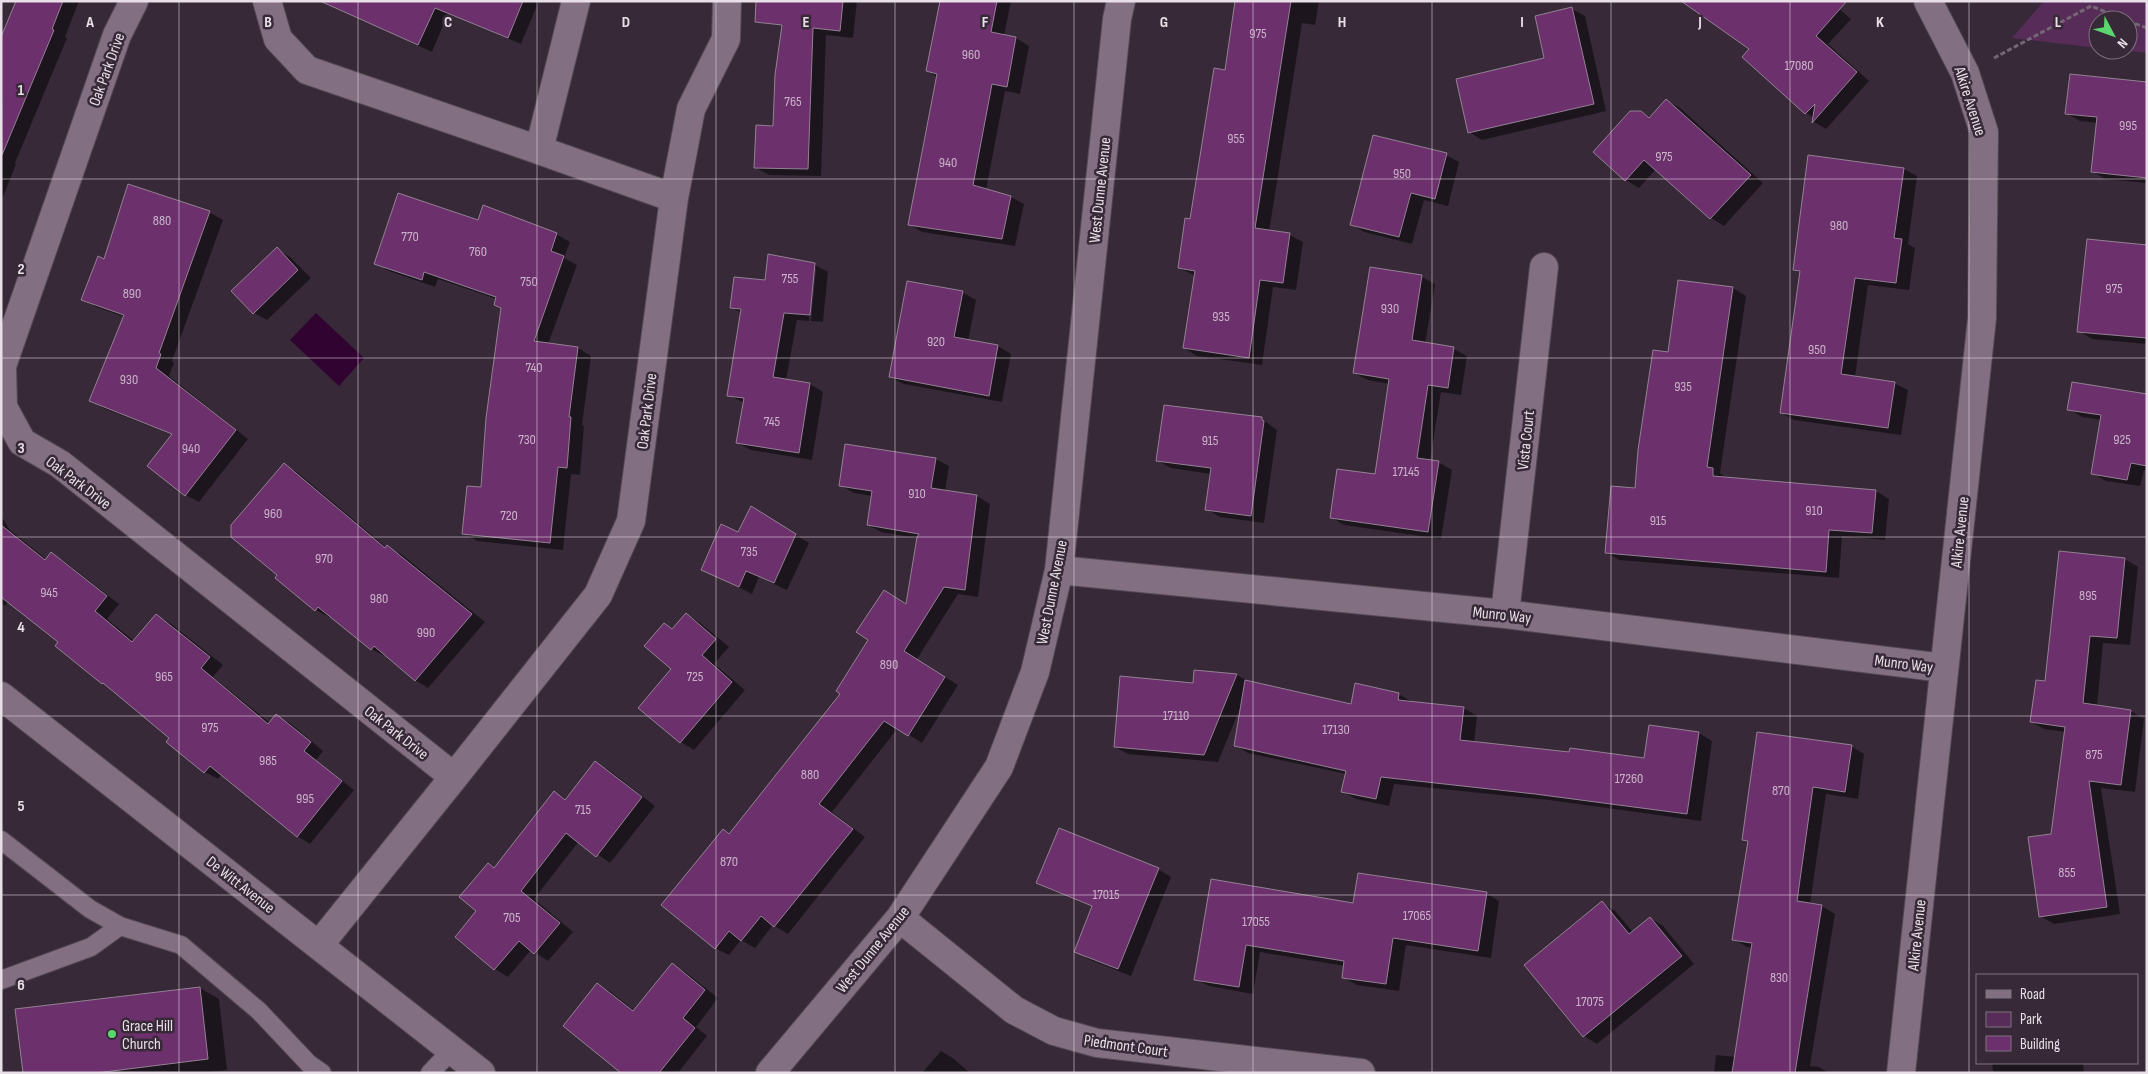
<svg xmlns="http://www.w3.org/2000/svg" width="2148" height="1074" viewBox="0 0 2148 1074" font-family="'Sofia Sans Condensed',sans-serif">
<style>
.green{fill:#572c58}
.water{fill:#300331}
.shadow{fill:#0007}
.building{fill:#6c306d;stroke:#938193}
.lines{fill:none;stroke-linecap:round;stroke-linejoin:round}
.lane-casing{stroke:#544753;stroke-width:20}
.street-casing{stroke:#544753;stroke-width:30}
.path{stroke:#746774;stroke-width:3;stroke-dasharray:5 2.5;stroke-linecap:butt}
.lane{stroke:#827082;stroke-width:18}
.street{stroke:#827082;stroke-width:28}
.grid{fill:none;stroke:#e9dfe8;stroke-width:1;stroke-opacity:0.55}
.poi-dot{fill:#5bd56d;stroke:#382938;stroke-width:2}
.labels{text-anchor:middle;stroke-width:5;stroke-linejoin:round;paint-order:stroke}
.number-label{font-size:14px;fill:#cab3c9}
.street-label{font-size:16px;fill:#e9dfe8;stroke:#382938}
.poi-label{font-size:16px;fill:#e9dfe8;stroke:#382938;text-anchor:start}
.grid-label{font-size:16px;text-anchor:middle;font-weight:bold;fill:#e9dfe8;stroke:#382938;stroke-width:5;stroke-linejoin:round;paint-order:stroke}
</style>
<rect width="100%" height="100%" fill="#382938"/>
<path class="green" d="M 2044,1 L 2147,1 L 2147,53 L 2121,50 L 2128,50 L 2128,20 L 2098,20 L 2098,48 L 2012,38 Z"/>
<path class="water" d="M 316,313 L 364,358 L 339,386 L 290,340 Z"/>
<path class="shadow" d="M 17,1 L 79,1 L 65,37 L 67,38 L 15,163 L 16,164 L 1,202 L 1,40 Z
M 466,1 L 539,1 L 521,44 L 473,24 L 460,17 Z
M 786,1 L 857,1 L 853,38 L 826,35 L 821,176 L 769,175 L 755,167 L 775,127 Z
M 941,1 L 1011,1 L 1004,36 L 1016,38 L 1029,46 L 1020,94 L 1005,91 L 986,190 L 1011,197 L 1024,204 L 1015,246 L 922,232 L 909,224 L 937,77 L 927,71 Z
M 1236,1 L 1319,1 L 1315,25 L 1302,23 L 1269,232 L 1290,235 L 1303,242 L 1296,290 L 1273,287 L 1262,365 L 1197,356 L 1184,348 L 1196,276 L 1179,268 L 1226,71 Z
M 1830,1 L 1851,19 L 1828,44 L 1869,81 L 1826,129 L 1814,122 L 1814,118 L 1806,113 L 1744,57 Z
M 453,2 L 432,52 L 330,5 Z
M 1572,9 L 1585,16 L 1606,111 L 1482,140 L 1469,132 L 1546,59 Z
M 2147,84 L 2147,183 L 2105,179 L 2092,171 L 2098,123 L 2080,121 L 2066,113 Z
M 1666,100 L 1680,108 L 1763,183 L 1724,226 L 1711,218 L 1656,169 L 1639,188 L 1626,180 L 1641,112 L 1650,118 Z
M 1446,155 L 1459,162 L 1448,206 L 1424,200 L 1412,244 L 1364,232 L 1351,224 Z
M 1904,169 L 1917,176 L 1908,244 L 1915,248 L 1909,290 L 1868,285 L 1855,377 L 1894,383 L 1908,390 L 1901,435 L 1794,420 L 1781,413 L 1801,273 L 1794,269 Z
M 209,212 L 223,220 L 172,361 L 174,363 L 169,376 L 248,439 L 199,502 L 186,495 L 173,435 L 103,408 L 90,400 L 125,317 L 96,307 L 83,299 L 105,260 Z
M 479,221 L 556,234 L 570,242 L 564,258 L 577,265 L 548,344 L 578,348 L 591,356 L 582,425 L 584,426 L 580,475 L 571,474 L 563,550 L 477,541 L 464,533 L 482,488 L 502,309 L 497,299 L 438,279 L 435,287 L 389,271 L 375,263 Z
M 2147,247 L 2147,344 L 2092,339 L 2079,331 Z
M 277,249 L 290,257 L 311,278 L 267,320 L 254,313 Z
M 815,265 L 828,272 L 823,322 L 811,321 L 816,268 L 813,268 L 809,321 L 797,320 L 786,380 L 810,384 L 823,392 L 812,460 L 751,450 L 738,443 L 744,403 L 729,395 L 742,313 L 732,308 L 766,281 Z
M 1371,268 L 1422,277 L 1435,284 L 1425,344 L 1454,349 L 1467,356 L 1461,395 L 1441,392 L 1430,461 L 1438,462 L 1452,470 L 1441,539 L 1344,525 L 1331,517 L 1376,475 L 1390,384 L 1368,380 L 1354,373 Z
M 1680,281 L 1733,288 L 1746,296 L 1720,473 L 1726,478 L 1876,491 L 1889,499 L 1885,540 L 1842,536 L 1839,578 L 1619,560 L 1606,552 L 1636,489 L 1669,353 Z
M 962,292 L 976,300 L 968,341 L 998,346 L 1011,354 L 1002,402 L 904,384 L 890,377 Z
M 2147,396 L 2147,471 L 2144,470 L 2140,486 L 2106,481 L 2092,473 L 2102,420 L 2082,417 L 2069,409 Z
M 1262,419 L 1277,430 L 1264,523 L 1220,517 L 1207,509 L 1211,474 L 1171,468 L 1158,461 Z
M 846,445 L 936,459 L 949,466 L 945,492 L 977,496 L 990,504 L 978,597 L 958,594 L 917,659 L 958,685 L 922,743 L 898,728 L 832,812 L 865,837 L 788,934 L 773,925 L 755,948 L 741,940 L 729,955 L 715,948 L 730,835 L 842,694 L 870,639 L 907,605 L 918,538 L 881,532 L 868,525 L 872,496 L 854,493 L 840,485 Z
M 284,464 L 297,472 L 387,548 L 401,554 L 485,622 L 428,688 L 415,680 L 386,655 L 385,656 L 371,649 L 330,616 L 329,617 L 316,610 L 279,575 Z
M 764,515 L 809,543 L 787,590 L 759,577 L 752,594 L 702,569 L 739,534 Z
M 1,516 L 10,530 L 46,559 L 51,553 L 64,561 L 119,604 L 107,619 L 134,641 L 156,615 L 170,623 L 223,665 L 213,677 L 270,723 L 276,716 L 290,723 L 323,751 L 316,760 L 354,790 L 310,844 L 297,836 L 222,774 L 218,779 L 205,772 L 168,742 L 171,738 L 60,641 L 9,601 L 5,606 L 1,603 Z
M 2125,559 L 2138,567 L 2130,645 L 2103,643 L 2097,706 L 2131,711 L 2144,719 L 2135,792 L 2101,788 L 2120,914 L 2054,924 L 2040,916 L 2066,732 L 2044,729 L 2031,722 L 2046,683 Z
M 686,614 L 699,622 L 729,647 L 714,664 L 745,690 L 694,750 L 681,742 L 673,669 L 664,624 L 673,629 Z
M 1196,671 L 1237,675 L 1251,683 L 1352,705 L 1399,694 L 1412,702 L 1464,708 L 1477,716 L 1474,743 L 1645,760 L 1650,727 L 1699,733 L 1712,741 L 1701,821 L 1549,800 L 1394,784 L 1389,806 L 1356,799 L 1343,792 L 1346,774 L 1248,753 L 1235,745 L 1241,706 L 1218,762 L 1128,754 L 1115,747 L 1194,684 Z
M 1851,746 L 1864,754 L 1858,799 L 1826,794 L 1810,904 L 1822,906 L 1835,914 L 1810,1066 L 1819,1067 L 1829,1073 L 1714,1073 L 1716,1055 L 1736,1057 L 1753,948 L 1747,947 L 1733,939 L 1749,843 L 1743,840 Z
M 595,763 L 609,770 L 655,806 L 610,863 L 579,841 L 534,899 L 573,932 L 548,961 L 531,950 L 508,977 L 495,969 L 456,937 L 478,911 L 488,864 L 495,869 L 554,793 L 567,800 Z
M 1158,869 L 1171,877 L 1131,976 L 1088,959 L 1075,951 L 1093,907 L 1051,890 L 1038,883 Z
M 1212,880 L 1354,905 L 1486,893 L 1499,901 L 1491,958 L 1406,945 L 1399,991 L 1357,985 L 1343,977 L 1345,966 L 1260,952 L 1253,994 L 1209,986 L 1195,979 Z
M 1602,903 L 1615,911 L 1633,932 L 1650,918 L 1663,926 L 1694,964 L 1597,1044 L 1584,1036 Z
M 672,965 L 685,972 L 718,998 L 696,1027 L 707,1036 L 678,1073 L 623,1073 L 598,984 L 611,992 L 635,1011 Z
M 200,988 L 219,999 L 227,1070 L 202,1073 L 24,1073 L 17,1010 Z
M 941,1051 L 954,1059 L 970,1073 L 922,1073 Z
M 1992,1063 L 2083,1063 L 2084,1073 L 1993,1073 Z"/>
<path class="building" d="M 16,1 L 63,1 L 52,29 L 54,30 L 2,155 L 1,37 Z
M 320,1 L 523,1 L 508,38 L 435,8 L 418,45 Z
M 756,1 L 843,1 L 840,31 L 813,28 L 808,169 L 754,168 L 756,125 L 773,126 L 775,75 L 782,25 L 755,22 Z
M 940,1 L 997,1 L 991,32 L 1016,37 L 1007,87 L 992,84 L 973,185 L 1011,196 L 1002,239 L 908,225 L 937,74 L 926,71 Z
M 1235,1 L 1291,1 L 1255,228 L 1290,233 L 1283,283 L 1260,280 L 1249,358 L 1183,348 L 1195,271 L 1178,268 L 1185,218 L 1190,219 L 1214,68 L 1225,70 Z
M 1681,1 L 1847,1 L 1816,36 L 1857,72 L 1812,123 L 1815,104 L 1805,114 L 1742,57 L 1749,49 Z
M 1572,7 L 1594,104 L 1468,133 L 1456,79 L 1544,58 L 1535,16 Z
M 2070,74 L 2147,82 L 2147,178 L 2091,172 L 2097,117 L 2065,114 Z
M 1666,99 L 1751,175 L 1710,219 L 1644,160 L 1625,181 L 1593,152 L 1630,111 L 1641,111 L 1649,118 Z
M 1373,135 L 1447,153 L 1435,199 L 1411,193 L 1399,237 L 1350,225 Z
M 1808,155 L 1904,168 L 1894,238 L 1902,239 L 1896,283 L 1855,278 L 1841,374 L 1895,382 L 1888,428 L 1780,413 L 1800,271 L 1793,270 Z
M 128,184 L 210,211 L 159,353 L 161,354 L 156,368 L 236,430 L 185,496 L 147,466 L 172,434 L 89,401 L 124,315 L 81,300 L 98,256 L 104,259 Z
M 398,193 L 478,220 L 483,205 L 557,233 L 551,251 L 564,256 L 534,341 L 578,347 L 569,417 L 571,417 L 567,468 L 558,467 L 550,543 L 462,534 L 467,486 L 481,487 L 486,418 L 501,308 L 494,305 L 496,297 L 424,272 L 422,280 L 374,264 Z
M 2087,239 L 2147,245 L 2147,338 L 2077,332 Z
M 277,247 L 298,270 L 253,314 L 231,291 Z
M 768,254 L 815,263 L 810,315 L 784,313 L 773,377 L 810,383 L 799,453 L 736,443 L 744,398 L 727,396 L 741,309 L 730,308 L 734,277 L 765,280 Z
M 1370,267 L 1422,275 L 1412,340 L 1454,347 L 1448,388 L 1428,385 L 1417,458 L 1439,461 L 1428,532 L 1330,518 L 1337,469 L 1375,474 L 1389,379 L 1353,373 Z
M 1678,280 L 1733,287 L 1707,467 L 1713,468 L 1713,476 L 1876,490 L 1872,533 L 1829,530 L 1826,572 L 1605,553 L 1611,486 L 1635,488 L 1638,450 L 1653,350 L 1668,352 Z
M 907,281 L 963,291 L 954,337 L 998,345 L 989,396 L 889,377 Z
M 2072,382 L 2147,394 L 2147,466 L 2131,463 L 2127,480 L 2091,474 L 2101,415 L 2067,410 Z
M 1164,405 L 1262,417 L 1262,420 L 1264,421 L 1251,516 L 1205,510 L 1211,468 L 1156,461 Z
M 845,444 L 936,458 L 931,488 L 977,495 L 965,590 L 944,587 L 904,651 L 945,677 L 908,736 L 884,721 L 819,804 L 853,829 L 774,927 L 761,916 L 741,941 L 729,931 L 715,949 L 661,905 L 723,829 L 729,834 L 840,694 L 836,691 L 868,640 L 856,632 L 884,590 L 906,604 L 917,537 L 919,534 L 867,525 L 872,491 L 839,486 Z
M 284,463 L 385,548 L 387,545 L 472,614 L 415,681 L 374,646 L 371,650 L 318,607 L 315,611 L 275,578 L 277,575 L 231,537 L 231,525 Z
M 751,506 L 796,534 L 774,583 L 746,571 L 739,587 L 701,570 L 721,524 L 738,532 Z
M 1,525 L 45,560 L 51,552 L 107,596 L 95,611 L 132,642 L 156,614 L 210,657 L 201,668 L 268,724 L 276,714 L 311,742 L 304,751 L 342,781 L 297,837 L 210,766 L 204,773 L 166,742 L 169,738 L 103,683 L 102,684 L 55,646 L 58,642 L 1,597 Z
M 2059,551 L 2125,558 L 2117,638 L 2090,636 L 2083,703 L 2131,710 L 2121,785 L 2089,781 L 2107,907 L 2039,917 L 2028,837 L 2051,834 L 2065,727 L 2030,722 L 2036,680 L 2045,681 Z
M 686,613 L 716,639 L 702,655 L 732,682 L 680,743 L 638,708 L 671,669 L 644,646 L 664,623 L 672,629 Z
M 1194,670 L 1237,674 L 1204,755 L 1114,747 L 1120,676 L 1193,683 Z
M 1245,680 L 1351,704 L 1355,683 L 1399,693 L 1398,700 L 1464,707 L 1460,740 L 1569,752 L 1570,748 L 1644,758 L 1649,725 L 1699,732 L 1687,814 L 1535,794 L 1381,777 L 1376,799 L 1341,792 L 1346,771 L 1234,746 Z
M 1757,732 L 1852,745 L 1845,792 L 1813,787 L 1797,901 L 1822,905 L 1795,1073 L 1732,1073 L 1752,943 L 1732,940 L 1748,841 L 1742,840 Z
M 595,761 L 642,797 L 596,857 L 566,833 L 521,891 L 560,923 L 534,954 L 519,941 L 494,970 L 455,937 L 476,911 L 459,897 L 488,863 L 494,868 L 554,791 L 565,800 Z
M 1059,828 L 1159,868 L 1118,969 L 1074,952 L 1092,906 L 1036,883 Z
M 1358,873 L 1487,892 L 1478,951 L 1393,938 L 1386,984 L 1342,978 L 1344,961 L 1246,945 L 1239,987 L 1194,980 L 1211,879 L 1353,903 Z
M 1602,901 L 1629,934 L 1650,917 L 1682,956 L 1583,1037 L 1524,965 Z
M 672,963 L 705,990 L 683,1018 L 695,1028 L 659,1073 L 621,1073 L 563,1026 L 597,983 L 633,1011 Z
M 200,987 L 208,1059 L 96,1073 L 23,1073 L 15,1009 Z"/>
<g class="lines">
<defs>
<path id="lane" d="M 1,840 L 90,909 L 120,926 L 181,945 L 259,1011 L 309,1064 L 322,1073
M 1,980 L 91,947 L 120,926
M 430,1073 L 452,1050"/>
<path id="street" d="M 134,1 L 117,35 L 2,366 L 3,407 L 22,442 L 60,464 L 454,777 L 598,595 L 631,521 L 674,198 L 691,109 L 726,39 L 727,1
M 267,1 L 278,39 L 307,70 L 539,150 L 576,1
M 539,150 L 674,198
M 1059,570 L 1505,614 L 1944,668
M 1505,614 L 1544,267
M 1,696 L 481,1073
M 900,918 L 1014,1010 L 1054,1031 L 1097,1043 L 1361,1073
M 319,945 L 454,777
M 770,1073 L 900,918 L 999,767 L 1035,672 L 1059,570 L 1117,19 L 1121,1
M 1901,1073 L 1982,318 L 1984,132 L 1965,73 L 1928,1"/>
</defs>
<use href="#lane" class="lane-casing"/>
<use href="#street" class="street-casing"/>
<path class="path" d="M 2128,21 L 2147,28
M 1994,58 L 2091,6 L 2126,20"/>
<use href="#lane" class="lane"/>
<use href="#street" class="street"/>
</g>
<path class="grid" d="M 179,1 L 179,1073M 358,1 L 358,1073M 537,1 L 537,1073M 716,1 L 716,1073M 895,1 L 895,1073M 1074,1 L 1074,1073M 1253,1 L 1253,1073M 1432,1 L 1432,1073M 1611,1 L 1611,1073M 1790,1 L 1790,1073M 1969,1 L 1969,1073M 1,179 L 2147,179M 1,358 L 2147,358M 1,537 L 2147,537M 1,716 L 2147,716M 1,895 L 2147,895"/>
<circle class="poi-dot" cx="112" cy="1034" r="5"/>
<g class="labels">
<g class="number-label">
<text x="1258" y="38">975</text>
<text x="971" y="59">960</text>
<text x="1799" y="70">17080</text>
<text x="793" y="106">765</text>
<text x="2128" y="130">995</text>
<text x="1236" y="143">955</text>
<text x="1664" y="161">975</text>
<text x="948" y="167">940</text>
<text x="1402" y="178">950</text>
<text x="162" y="225">880</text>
<text x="1839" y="230">980</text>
<text x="410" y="241">770</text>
<text x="478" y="256">760</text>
<text x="790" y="283">755</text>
<text x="529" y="286">750</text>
<text x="2114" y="293">975</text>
<text x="132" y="298">890</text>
<text x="1390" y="313">930</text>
<text x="1221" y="321">935</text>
<text x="936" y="346">920</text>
<text x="1817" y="354">950</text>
<text x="534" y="372">740</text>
<text x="129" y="384">930</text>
<text x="1683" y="391">935</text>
<text x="772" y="426">745</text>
<text x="527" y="444">730</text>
<text x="2122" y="444">925</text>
<text x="1210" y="445">915</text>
<text x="191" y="453">940</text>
<text x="1406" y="476">17145</text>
<text x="917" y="498">910</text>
<text x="1814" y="515">910</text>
<text x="273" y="518">960</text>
<text x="509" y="520">720</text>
<text x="1658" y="525">915</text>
<text x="749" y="556">735</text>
<text x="324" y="563">970</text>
<text x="49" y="597">945</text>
<text x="2088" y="600">895</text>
<text x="379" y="603">980</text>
<text x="426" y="637">990</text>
<text x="889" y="669">890</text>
<text x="164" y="681">965</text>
<text x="695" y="681">725</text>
<text x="1176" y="720">17110</text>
<text x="210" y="732">975</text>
<text x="1336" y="734">17130</text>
<text x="2094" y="759">875</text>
<text x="268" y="765">985</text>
<text x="810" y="779">880</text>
<text x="1629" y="783">17260</text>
<text x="1781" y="795">870</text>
<text x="305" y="803">995</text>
<text x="583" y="814">715</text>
<text x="729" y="866">870</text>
<text x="2067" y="877">855</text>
<text x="1106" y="899">17015</text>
<text x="1417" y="920">17065</text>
<text x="512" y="922">705</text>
<text x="1256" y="926">17055</text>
<text x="1779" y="982">830</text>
<text x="1590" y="1006">17075</text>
</g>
<g class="street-label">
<text transform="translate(106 69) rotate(-70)" y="6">Oak Park Drive</text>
<text transform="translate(1971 101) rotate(72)" y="6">Alkire Avenue</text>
<text transform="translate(1099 190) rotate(-84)" y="6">West Dunne Avenue</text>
<text transform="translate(646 411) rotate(-83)" y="6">Oak Park Drive</text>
<text transform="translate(1525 440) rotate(-84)" y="6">Vista Court</text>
<text transform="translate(79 482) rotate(37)" y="6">Oak Park Drive</text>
<text transform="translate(1959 532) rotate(-84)" y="6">Alkire Avenue</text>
<text transform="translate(1051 592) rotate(-79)" y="6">West Dunne Avenue</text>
<text transform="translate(1502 614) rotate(6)" y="6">Munro Way</text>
<text transform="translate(1904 663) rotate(7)" y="6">Munro Way</text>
<text transform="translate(397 732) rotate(38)" y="6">Oak Park Drive</text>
<text transform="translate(241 884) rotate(38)" y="6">De Witt Avenue</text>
<text transform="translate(1916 935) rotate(-84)" y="6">Alkire Avenue</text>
<text transform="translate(872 949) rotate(-51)" y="6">West Dunne Avenue</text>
<text transform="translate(1126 1045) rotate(8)" y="6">Piedmont Court</text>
</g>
<g class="poi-label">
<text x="122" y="1031">Grace Hill<tspan x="122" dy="18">Church</tspan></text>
</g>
</g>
<g class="grid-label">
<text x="90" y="27">A</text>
<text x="268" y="27">B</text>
<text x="448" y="27">C</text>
<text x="626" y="27">D</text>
<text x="806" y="27">E</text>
<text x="985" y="27">F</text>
<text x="1164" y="27">G</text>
<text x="1342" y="27">H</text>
<text x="1522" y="27">I</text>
<text x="1700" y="27">J</text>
<text x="1880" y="27">K</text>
<text x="2058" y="27">L</text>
<text x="21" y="95">1</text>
<text x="21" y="274">2</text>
<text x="21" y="453">3</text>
<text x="21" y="632">4</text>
<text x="21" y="811">5</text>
<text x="21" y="990">6</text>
</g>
<rect width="2148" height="1074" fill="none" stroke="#e9dfe8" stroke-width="5"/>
<rect x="1976" y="974" width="162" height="90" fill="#382938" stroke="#7f727e"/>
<rect x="1986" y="990" width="25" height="8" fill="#827082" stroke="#7f727e"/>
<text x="2020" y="999" font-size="15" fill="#e9dfe8">Road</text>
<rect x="1986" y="1012" width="25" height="15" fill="#572c58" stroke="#7f727e"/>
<text x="2020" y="1024" font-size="15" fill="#e9dfe8">Park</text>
<rect x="1986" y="1036" width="25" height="15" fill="#6c306d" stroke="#7f727e"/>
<text x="2020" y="1049" font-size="15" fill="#e9dfe8">Building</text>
<g transform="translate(2113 35) rotate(131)"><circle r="24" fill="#382938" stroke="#7f727e"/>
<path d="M0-4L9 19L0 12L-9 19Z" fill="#5bd56d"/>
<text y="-8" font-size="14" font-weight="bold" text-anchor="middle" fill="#e9dfe8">N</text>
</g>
</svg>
